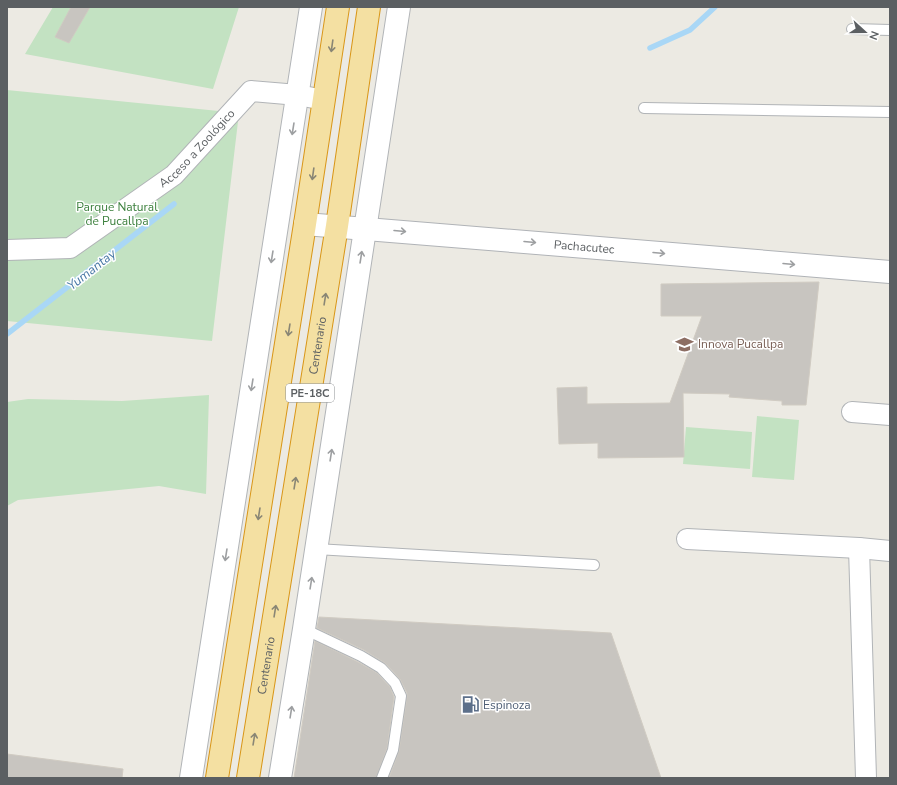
<svg xmlns="http://www.w3.org/2000/svg" width="897" height="785" viewBox="0 0 897 785" font-family="'Nunito Sans',sans-serif">
<style>
.green{fill:#c3e2c2}
.lines{fill:none;stroke-linecap:round;stroke-linejoin:round}
.stream{stroke:#a9d7f6;stroke-width:5.5}
.building{fill:#c8c5c0;stroke:#d0cbc2}
.service-casing{stroke:#b1b4b7;stroke-width:12}
.minor-casing{stroke:#b1b4b7;stroke-width:22}
.tertiary-casing{stroke:#b1b4b7;stroke-width:24}
.secondary-casing{stroke:#b0b3b7;stroke-width:24}
.trunk-casing{stroke:#d99617;stroke-width:24}
.service{stroke:#fff;stroke-width:10}
.minor{stroke:#fff;stroke-width:20}
.tertiary{stroke:#fff;stroke-width:22}
.secondary{stroke:#fff;stroke-width:22}
.trunk{stroke:#f4e0a2;stroke-width:22}
.oneway{stroke:#898675}
.oneway2{stroke:#9d9fa1}
.labels{text-anchor:middle;stroke-width:3;stroke-linejoin:round;paint-order:stroke}
.shield{fill:#fff;stroke:#8c8f91;stroke-width:1}
.shield-label{font-size:11px;font-weight:bold;fill:#5b5f62}
.street-label{font-size:12px;fill:#5b5f62;stroke:#fff}
.park-label{font-size:12px;fill:#3d803e;stroke:#fff}
.education-label{font-size:12px;fill:#785e54;stroke:#fff;text-anchor:start}
.service-label{font-size:12px;fill:#4e5e75;stroke:#fff;text-anchor:start}
.water-label{font-size:13px;font-style:italic;fill:#4979a6;stroke:#fff}
</style>
<rect width="100%" height="100%" fill="#eceae3"/>
<path class="green" d="M 53,7 L 239,7 L 213,89 L 25,54 Z
M 7,90 L 239,113 L 212,341 L 7,321 Z
M 209,395 L 206,494 L 159,486 L 18,500 L 7,506 L 7,402 L 28,399 L 122,401 Z
M 757,416 L 799,420 L 794,480 L 752,477 Z
M 686,427 L 752,432 L 750,469 L 683,464 Z"/>
<g class="lines">
<path class="stream" d="M 650,48 L 690,30 L 715,7
M 7,334 L 174,204"/>
</g>
<path class="building" d="M 71,7 L 90,7 L 69,43 L 55,37 Z
M 819,282 L 806,405 L 782,405 L 782,401 L 729,397 L 730,394 L 683,393 L 684,457 L 598,458 L 598,443 L 559,444 L 557,388 L 587,387 L 587,404 L 670,403 L 702,316 L 661,316 L 661,284 Z
M 319,617 L 611,633 L 661,778 L 389,778 L 399,751 L 407,697 L 407,693 L 400,679 L 385,663 L 364,650 L 317,628 Z
M 315,641 L 358,662 L 377,673 L 390,687 L 394,697 L 387,748 L 376,778 L 294,778 Z
M 7,754 L 123,769 L 122,778 L 7,778 Z"/>
<g class="lines">
<defs>
<path id="service" d="M 852,29 L 890,30
M 644,108 L 890,112
M 316,549 L 594,565
M 304,629 L 361,656 L 381,668 L 395,683 L 401,696 L 393,750 L 382,778"/>
<g id="minor">
<path id="s1" d="M 7,250 L 70,248 L 174,175 L 251,91 L 298,95 L 324,100"/>
<path d="M 852,412 L 890,415"/>
<path d="M 687,539 L 859,548 L 890,551"/>
<path d="M 859,548 L 866,778"/>
</g>
<path id="tertiary" d="M 191,778 L 311,7
M 280,778 L 304,629 L 399,7"/>
<g id="secondary">
<path id="s2" d="M 305,224 L 366,229 L 890,272"/>
</g>
<g id="trunk">
<path d="M 217,778 L 305,224 L 338,7"/>
<path id="s3" d="M 248,778 L 337,226 L 369,7"/>
</g>
</defs>
<use href="#service" class="service-casing"/>
<use href="#minor" class="minor-casing"/>
<use href="#tertiary" class="tertiary-casing"/>
<use href="#secondary" class="secondary-casing"/>
<use href="#trunk" class="trunk-casing"/>
<use href="#service" class="service"/>
<use href="#minor" class="minor"/>
<use href="#tertiary" class="tertiary"/>
<use href="#secondary" class="secondary"/>
<use href="#trunk" class="trunk"/>
</g>
<defs><path id="oneway-shaft" d="M-6 0H5M1.5-3L5.5 0L1.5 3" fill="none" stroke-width="1.6" stroke-linecap="round" stroke-linejoin="round"/></defs>
<g class="oneway">
<use href="#oneway-shaft" transform="translate(332 46) rotate(98)"/>
<use href="#oneway-shaft" transform="translate(313 174) rotate(98)"/>
<use href="#oneway-shaft" transform="translate(325 299) rotate(-81)"/>
<use href="#oneway-shaft" transform="translate(289 330) rotate(99)"/>
<use href="#oneway-shaft" transform="translate(295 483) rotate(-81)"/>
<use href="#oneway-shaft" transform="translate(259 514) rotate(99)"/>
<use href="#oneway-shaft" transform="translate(275 611) rotate(-81)"/>
<use href="#oneway-shaft" transform="translate(254 739) rotate(-81)"/>
</g>
<g class="oneway2">
<use href="#oneway-shaft" transform="translate(293 129) rotate(99)"/>
<use href="#oneway-shaft" transform="translate(400 231) rotate(5)"/>
<use href="#oneway-shaft" transform="translate(530 242) rotate(5)"/>
<use href="#oneway-shaft" transform="translate(659 253) rotate(5)"/>
<use href="#oneway-shaft" transform="translate(272 257) rotate(99)"/>
<use href="#oneway-shaft" transform="translate(361 257) rotate(-81)"/>
<use href="#oneway-shaft" transform="translate(789 264) rotate(5)"/>
<use href="#oneway-shaft" transform="translate(252 385) rotate(99)"/>
<use href="#oneway-shaft" transform="translate(331 455) rotate(-81)"/>
<use href="#oneway-shaft" transform="translate(226 555) rotate(99)"/>
<use href="#oneway-shaft" transform="translate(311 583) rotate(-81)"/>
<use href="#oneway-shaft" transform="translate(291 712) rotate(-81)"/>
</g>
<defs>
<symbol id="school-bare" viewBox="-9 -9 18 18"><path d="M0-5L7-2L0 1L-7-2ZM-4 1L0 2.5L4 1V4Q0 6-4 4Z" fill="#8d6e63" stroke="#fff" stroke-width="2.5" paint-order="stroke"/></symbol>
<symbol id="fuel-bare" viewBox="-9 -9 18 18"><path d="M-5.5-6h7V0h2V4h1.3V-2.5L3-4.5l.8-.8L6-3V5H2.5V1h-1V6h-7ZM-4.2-4.7v3.2H.2V-4.7Z" fill="#5c6f8a" stroke="#fff" stroke-width="2.5" paint-order="stroke"/></symbol>
</defs>
<g fill-rule="evenodd">
<use href="#school-bare" x="672" y="332" width="25" height="25"/>
<use href="#fuel-bare" x="458" y="692" width="25" height="25"/>
</g>
<g class="labels">
<rect class="shield" x="286" y="384" width="48" height="18" rx="3"/>
<g class="shield-label">
<text x="310" y="397">PE-18C</text>
</g>
<g class="street-label">
<text dy="4" stroke="none"><textPath href="#s1" startOffset="225">Acceso a Zoológico</textPath></text>
<text dy="4" stroke="none"><textPath href="#s2" startOffset="280">Pachacutec</textPath></text>
<text dy="4" stroke="none"><textPath href="#s3" startOffset="438">Centenario</textPath></text>
<text dy="4" stroke="none"><textPath href="#s3" startOffset="114">Centenario</textPath></text>
</g>
<g class="park-label">
<text x="117" y="211">Parque Natural<tspan x="117" dy="14">de Pucallpa</tspan></text>
</g>
<g class="education-label">
<text x="698" y="348">Innova Pucallpa</text>
</g>
<g class="service-label">
<text x="483" y="709">Espinoza</text>
</g>
<g class="water-label">
<text transform="translate(91 269) rotate(-38)" y="5">Yumantay</text>
</g>
</g>
<rect width="897" height="785" fill="none" stroke="#5b5f62" stroke-width="16"/>
<g transform="translate(865 32) rotate(111)" stroke="#ffffff" stroke-width="3" paint-order="stroke">
<path d="M0-3L7 15L0 10L-7 15Z" fill="#5b5f62"/>
<text y="-6" font-size="11" font-weight="bold" text-anchor="middle" fill="#5b5f62">N</text>
</g>
</svg>
